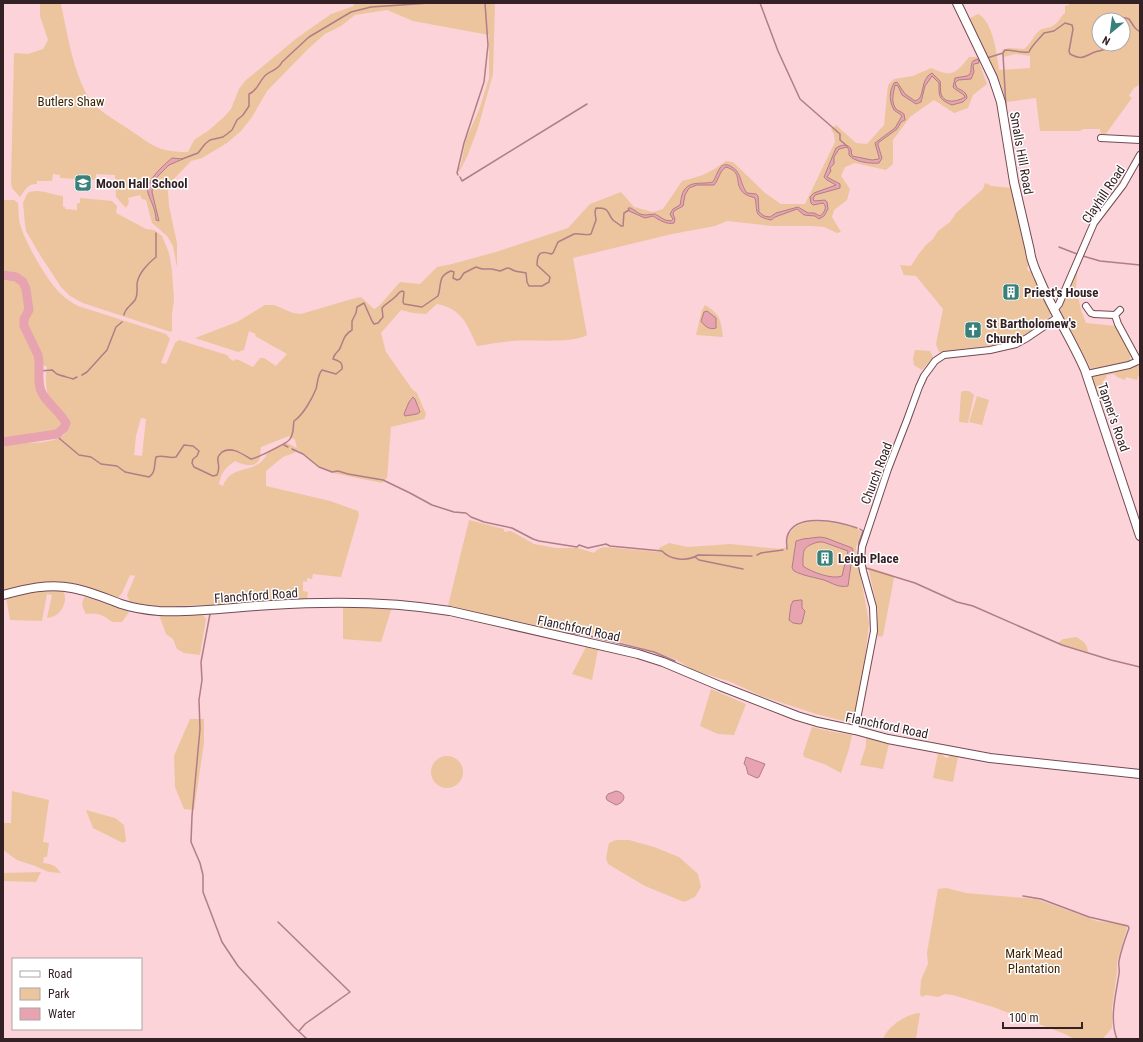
<svg xmlns="http://www.w3.org/2000/svg" width="1143" height="1042" viewBox="0 0 1143 1042" font-family="'Roboto Condensed',sans-serif">
<style>
.green{fill:#ecc59e;fill-rule:evenodd}
.water{fill:#e7a4b0;stroke:#b17d86;fill-rule:evenodd}
.lines{fill:none;stroke-linecap:round;stroke-linejoin:round}
.stream{stroke:#b17d86;stroke-width:1.5}
.river{stroke:#e7a4b0;stroke-width:9}
.minor-casing{stroke:#734a52;stroke-width:8}
.tertiary-casing{stroke:#734a52;stroke-width:10}
.minor{stroke:#fff;stroke-width:6}
.tertiary{stroke:#fff;stroke-width:8}
.labels{text-anchor:middle;stroke-width:3;stroke-linejoin:round;paint-order:stroke}
.park-label{font-size:13px;fill:#402300;stroke:#fff}
.street-label{font-size:13px;fill:#342125;stroke:#fff}
.poi-label{font-size:13px;font-weight:bold;fill:#342125;stroke:#fff;text-anchor:start}
</style>
<rect width="100%" height="100%" fill="#fbd3d9"/>
<path class="green" d="M 40,3 L 61,3 L 61,5 C 68,35 74,80 93,103 C 100,112 120,123 130,130 C 154,146 157,152 188,152 L 194,140 L 208,131 L 224,117 L 231,109 L 239,89 L 246,80 L 297,38 L 331,14 L 354,6 L 353,3 L 495,3 L 493,74 L 478,128 L 467,157 L 459,172 L 458,171 L 461,164 L 466,139 L 479,110 L 489,78 L 489,35 L 413,21 L 387,10 L 355,15 L 341,26 L 325,34 L 309,48 L 267,91 L 252,117 L 241,131 L 227,143 L 202,158 L 191,161 L 173,180 L 168,191 L 169,206 L 177,243 L 177,267 L 173,246 L 167,236 L 152,223 L 146,200 L 142,199 L 140,195 L 128,198 L 129,202 L 126,208 L 116,197 L 115,175 L 96,174 L 96,180 L 78,178 L 78,179 L 60,178 L 60,175 L 53,174 L 52,181 L 37,181 L 37,184 C 28,183 25,190 20,197 L 12,188 L 11,183 L 14,53 L 28,54 L 43,49 L 48,40 L 40,16 Z
M 1069,3 L 1140,3 L 1140,84 L 1133,89 L 1129,96 L 1132,98 L 1105,135 L 1101,135 L 1100,129 L 1083,129 L 1080,131 L 1040,131 L 1036,98 L 1006,102 L 1001,85 L 970,22 L 970,18 L 978,14 C 993,21 997,55 999,70 L 1030,68 L 1030,56 L 1016,54 L 1003,57 L 1002,50 L 1009,48 L 1024,49 C 1031,44 1033,36 1039,31 C 1043,27 1050,29 1054,25 C 1059,22 1060,17 1065,13 L 1065,6 L 1069,5 ZM 1099,20 L 1123,20 L 1123,44 L 1099,44 Z
M 969,57 L 977,57 L 987,84 L 973,95 L 968,108 L 954,113 L 934,100 L 910,117 L 893,140 L 893,164 L 886,170 L 855,163 L 845,167 L 841,176 L 850,189 L 847,200 L 834,210 L 832,217 L 841,232 L 837,233 L 824,227 L 811,226 L 772,226 L 727,221 L 715,226 L 672,234 L 573,258 L 587,335 C 571,344 531,339 512,341 C 500,342 489,344 477,346 C 467,325 463,309 437,304 L 426,314 L 413,313 L 401,310 L 381,333 L 386,352 L 412,389 L 417,393 L 426,414 L 424,419 L 391,427 L 387,478 L 382,483 L 333,473 L 316,465 L 298,450 L 294,453 L 283,457 L 266,471 L 266,486 L 330,501 L 358,511 L 359,515 L 341,577 L 313,574 L 312,579 L 307,578 L 307,582 L 303,581 L 303,591 L 308,592 L 307,600 L 212,605 L 176,606 C 167,611 140,606 130,603 L 127,595 L 135,576 L 130,575 L 122,593 L 119,597 C 105,597 91,588 77,584 C 55,579 24,584 3,591 L 3,444 C 20,441 74,450 69,419 C 65,414 60,411 55,406 C 45,395 45,381 47,367 L 34,361 C 35,362 37,364 37,366 C 41,375 35,385 41,396 C 46,406 57,410 61,420 C 69,437 34,435 25,436 C 17,436 10,437 3,438 L 3,200 L 14,200 L 18,203 C 19,211 18,220 21,227 C 26,244 48,282 60,293 C 66,299 71,302 78,306 L 166,334 L 170,339 L 161,363 L 166,364 L 175,343 L 179,340 L 227,355 L 230,359 L 234,361 L 236,359 L 241,361 L 253,367 L 260,358 L 264,358 L 276,366 L 287,354 L 255,336 L 256,334 L 249,331 L 244,350 L 238,352 L 195,338 L 237,322 L 265,305 L 274,305 L 293,313 L 301,314 L 352,299 L 361,297 L 374,309 L 379,306 L 400,282 L 420,284 L 437,267 L 452,264 L 496,252 L 568,228 L 590,204 L 621,192 L 634,207 L 653,212 L 663,209 L 682,181 C 702,176 710,173 726,161 L 733,162 L 765,193 L 781,204 L 805,204 L 835,142 L 834,134 L 831,129 L 836,125 L 856,143 L 867,144 L 884,125 L 888,85 L 894,79 L 913,76 L 931,68 C 952,77 955,75 969,57 ZM 141,418 L 146,419 L 142,456 L 134,455 L 136,436 ZM 289,436 L 295,440 L 297,448 L 285,442 L 268,451 C 260,476 231,462 223,486 L 219,484 C 221,473 225,468 235,461 C 242,465 258,469 260,457 C 261,454 260,451 261,447 Z
M 985,183 L 992,186 L 1012,188 L 1022,238 L 1030,264 L 1027,268 L 1028,271 L 1032,272 L 1051,312 L 1050,317 L 1023,336 L 1013,341 L 1001,344 L 939,352 L 936,344 L 943,309 L 916,276 L 904,275 L 900,265 L 911,266 L 918,255 L 926,245 L 933,239 L 938,231 L 950,222 L 956,213 L 983,189 Z
M 36,191 C 47,191 52,195 63,196 L 63,207 L 65,207 L 65,209 L 77,210 L 77,203 L 80,203 L 80,198 L 112,201 L 117,206 L 116,213 L 146,229 L 154,230 L 162,236 L 169,253 L 172,271 L 174,300 L 172,314 L 172,330 L 171,332 L 83,303 L 70,296 L 61,287 L 40,255 L 26,231 L 25,224 L 23,203 L 26,196 L 29,192 Z
M 1078,265 L 1076,287 L 1081,310 L 1086,323 L 1116,326 L 1131,353 L 1130,360 L 1127,363 L 1093,370 L 1091,369 L 1076,340 L 1059,312 Z
M 705,305 C 720,314 721,320 723,337 L 696,335 L 702,310 Z
M 915,350 L 930,351 L 933,357 L 922,370 L 914,365 L 913,358 Z
M 1140,364 L 1140,371 L 1137,380 L 1126,377 L 1125,380 L 1117,377 L 1114,374 L 1107,375 L 1106,378 L 1102,382 L 1104,387 L 1096,390 L 1093,380 L 1093,377 L 1096,375 Z
M 963,391 L 969,391 L 974,395 L 968,423 L 959,422 L 961,392 Z
M 977,396 L 989,400 L 982,425 L 969,422 Z
M 469,520 L 504,529 L 504,532 L 511,531 L 534,544 L 556,548 L 578,548 L 594,553 L 598,549 L 604,547 L 659,552 L 659,548 L 669,543 L 688,547 L 731,544 L 779,549 L 788,547 L 787,538 C 790,534 793,528 797,526 C 812,517 846,523 861,531 L 856,548 L 857,556 L 869,623 L 863,677 L 855,715 L 851,720 L 844,721 L 816,714 L 761,696 L 731,682 L 693,670 L 675,659 L 648,650 L 589,633 L 559,631 L 499,617 L 495,618 L 448,606 Z
M 868,567 L 892,575 L 894,578 L 883,636 L 879,637 L 876,634 L 878,611 Z
M 63,589 C 69,602 61,617 47,618 L 52,595 L 47,594 L 42,621 L 10,620 L 6,597 L 42,591 L 42,590 Z
M 85,597 C 100,601 114,607 129,612 L 122,622 L 112,622 C 104,615 97,612 86,614 C 83,609 80,602 85,597 Z
M 343,606 L 392,607 L 381,642 L 343,639 Z
M 175,614 L 203,615 L 206,619 L 200,655 L 184,653 L 177,649 L 173,639 L 166,634 L 159,615 Z
M 1076,637 C 1084,641 1087,644 1088,652 L 1058,643 L 1063,639 Z
M 586,647 L 598,650 L 592,680 L 572,674 Z
M 711,689 L 746,704 L 734,735 L 718,734 L 700,726 Z
M 190,719 L 204,719 L 204,743 L 194,810 L 184,809 L 175,787 L 174,756 Z
M 812,727 L 834,732 L 852,735 L 849,749 L 841,773 L 824,764 L 804,757 L 803,754 Z
M 866,738 L 889,744 L 883,769 L 860,765 L 866,746 Z
M 938,753 L 942,754 L 944,757 L 948,758 L 950,755 L 958,757 L 953,782 L 933,778 Z
M431 772a16 16 0 1 1 32 0a16 16 0 1 1-32 0Z
M 12,791 L 49,800 L 43,842 L 49,843 L 47,857 L 44,857 L 43,863 C 52,864 55,865 61,873 L 49,872 L 35,866 L 17,860 L 3,850 L 3,823 L 11,823 Z
M 86,810 L 115,818 L 124,825 L 126,841 L 123,843 L 93,828 Z
M 616,840 L 629,840 L 654,847 L 679,857 L 698,874 L 701,887 L 695,897 L 684,902 L 645,886 L 608,864 L 606,858 L 609,843 Z
M 41,872 L 36,882 L 3,881 L 3,873 Z
M 946,888 L 966,893 L 1036,899 L 1097,921 L 1126,925 L 1127,928 L 1117,962 L 1117,972 L 1112,1008 L 1112,1028 C 1109,1032 1105,1035 1103,1039 L 1074,1039 L 1065,1034 L 993,1007 L 953,995 L 945,994 L 938,997 L 926,995 L 922,997 L 920,994 L 921,980 L 928,964 L 927,953 L 938,889 Z
M 920,1013 L 916,1039 L 883,1039 C 888,1026 906,1014 920,1013 Z"/>
<path class="water" d="M 978,59 L 979,63 L 974,64 L 973,65 L 974,72 L 971,79 L 958,80 L 955,83 L 957,88 C 961,90 967,92 967,98 L 963,102 L 952,105 C 938,99 939,96 939,83 L 932,76 L 925,86 L 921,102 L 916,104 L 902,95 L 898,86 L 895,85 C 894,92 890,101 896,109 C 898,111 902,112 904,114 L 905,120 L 901,122 L 897,129 L 878,143 L 878,145 L 882,158 L 879,163 C 871,164 854,162 849,155 L 849,150 L 847,147 L 839,149 L 834,157 L 834,164 L 830,168 L 831,171 L 827,177 L 840,184 L 840,188 L 815,195 L 813,199 L 814,201 L 825,200 L 827,202 L 828,209 L 824,216 L 819,219 L 815,216 L 804,215 L 797,209 L 775,217 L 771,220 C 753,216 758,212 755,198 C 750,196 744,195 741,190 C 735,181 742,172 726,167 C 719,171 719,180 714,185 L 697,185 L 689,188 L 685,195 L 683,206 L 674,211 L 673,214 L 675,219 L 674,223 C 667,225 659,220 653,216 L 645,218 L 629,211 L 628,208 L 631,208 L 640,214 L 645,215 L 655,214 L 665,220 L 671,221 L 673,219 L 670,214 L 673,209 L 680,205 C 681,201 681,198 682,195 C 687,179 701,185 713,182 C 716,177 717,172 720,168 C 722,165 725,164 728,165 C 743,171 739,183 747,193 L 756,194 L 758,196 L 759,212 L 764,216 L 770,217 L 776,213 L 798,207 L 808,213 L 814,213 L 820,216 C 824,213 828,207 823,203 L 813,205 L 811,203 L 810,197 L 814,193 L 836,185 L 827,180 L 824,177 L 836,148 C 841,145 847,143 851,149 L 852,156 L 872,160 L 879,159 L 879,157 L 875,143 L 895,128 L 902,116 L 901,115 L 894,110 C 889,101 889,92 894,83 L 897,82 L 905,94 L 915,101 C 926,99 919,79 932,73 L 940,81 C 941,85 940,90 941,94 C 945,105 958,101 965,97 L 964,95 L 955,89 L 953,87 L 955,78 L 967,76 L 970,74 C 972,70 970,65 973,61 Z
M 172,158 L 183,159 L 169,165 L 157,177 L 153,185 L 152,192 L 159,221 L 156,220 C 156,210 151,202 148,193 C 145,181 164,165 172,158 Z
M 707,311 L 716,318 L 716,328 C 710,330 705,327 701,321 L 704,312 Z
M 413,397 L 415,399 L 420,412 L 417,414 L 405,416 L 404,414 L 409,402 Z
M 820,537 L 826,538 L 852,548 L 853,550 L 848,586 C 839,588 832,583 824,580 C 813,577 804,576 794,571 L 792,568 L 796,541 L 803,539 ZM 818,542 L 823,542 L 848,551 L 842,576 C 833,580 811,572 803,566 C 803,550 802,547 818,542 Z
M 800,600 L 802,600 L 802,608 L 805,611 L 802,623 L 800,624 L 793,623 L 789,620 L 791,605 L 793,601 Z
M 746,757 L 765,764 L 759,777 L 757,778 L 748,774 L 746,766 L 744,764 Z
M 616,791 C 627,793 626,802 616,805 L 607,800 L 606,797 L 608,794 Z"/>
<g class="lines">
<path class="stream" d="M 760,3 L 778,51 L 800,99 L 840,134 L 840,140 L 847,146
M 1109,20 C 1116,17 1121,16 1129,19 L 1135,28 L 1140,32
M 1003,54 L 1006,108
M 987,58 L 1003,53 L 1005,50 C 1013,50 1020,53 1029,52 C 1031,46 1040,38 1044,33 L 1054,31 L 1065,23 L 1072,25 L 1073,29 L 1069,51 L 1070,54 C 1083,61 1084,56 1095,52 C 1102,50 1104,51 1111,46 L 1111,44
M 1011,141 L 1013,149
M 182,159 L 198,153 L 205,144 L 210,140 L 223,137 L 227,134 L 232,130 L 237,120 L 243,115 L 249,106 L 249,94 C 259,90 259,80 267,74 C 273,70 279,69 282,62 L 309,37 L 351,12 L 371,7 L 430,3
M 458,175 L 457,173 L 464,143 L 484,82 L 488,45 L 485,3
M 460,177 L 462,181 L 587,104
M 1059,247 L 1077,254
M 1083,256 L 1100,261 L 1140,265
M 124,315 C 125,308 131,306 135,300 C 138,295 137,290 137,285 C 137,275 148,263 156,257 L 156,233
M 40,371 L 52,370 C 54,371 55,373 57,374 C 59,375 70,378 73,379 L 77,377
M 82,375 L 87,372 L 107,350 L 116,327 L 122,322
M 57,434 L 60,439 L 79,455 L 91,457 L 101,464 L 117,466 L 125,472 L 149,477 C 156,473 154,464 156,457 C 163,454 169,459 176,457 L 184,445 L 193,446 L 199,451 L 197,456 L 193,459 L 192,463 L 194,467 L 213,476 L 217,475 C 221,466 217,464 218,457 C 219,455 221,453 222,452 C 232,446 242,454 251,459 C 257,458 288,443 290,439 C 294,434 293,426 294,421 C 303,415 312,399 316,389 C 318,382 317,376 322,370 L 336,374 L 342,369 C 343,362 339,361 333,359 C 334,354 336,353 339,350 C 344,342 342,336 352,330 L 352,321 L 356,313 L 357,307 L 364,303 L 372,321 L 374,324 L 378,323 L 383,317 L 382,308 C 386,303 390,302 395,297 C 398,295 398,292 402,291 L 404,292 L 403,302 L 404,304 L 422,307 L 438,296 C 442,285 437,276 451,271 L 454,272 L 453,278 L 457,280 L 460,279 L 464,273 L 476,267 L 482,269 L 492,269 L 500,271 C 510,267 506,267 515,271 C 518,272 523,272 526,273 L 527,282 L 529,286 L 542,286 L 549,282 L 550,277 L 537,265 C 537,254 540,250 551,254 L 553,253 L 558,242 L 574,234 C 580,233 585,236 591,234 L 596,220 L 595,212 L 596,208 C 611,208 606,212 613,220 C 615,222 619,224 621,226 L 623,226 L 624,213 L 629,210
M 284,445 L 288,447
M 292,449 L 303,454 L 319,467 L 332,472 L 338,471 L 348,474 L 383,480 L 410,493 L 432,505 L 454,512 L 466,513 L 471,517 L 484,522 L 512,528 L 533,539 L 539,541 L 577,547 L 579,545 L 588,548 L 606,544 L 610,546 L 662,551 C 670,560 687,562 698,555 L 752,556
M 787,549 C 787,545 786,540 787,537 C 794,511 840,522 857,528
M 757,555 L 761,553 L 783,550
M 695,557 L 699,560 L 743,569
M 858,559 L 859,542 L 863,531 L 860,529
M 866,568 L 915,583 L 957,602 L 973,606 L 1062,645 L 1111,660 L 1140,667
M 216,606 L 237,603
M 177,607 L 197,607
M 210,614 L 201,662 L 202,680 L 199,700 L 200,729 L 192,816 L 191,842 L 200,863 L 203,875 L 203,892 L 222,942 L 238,966 L 294,1027 L 307,1039
M 562,633 L 580,634
M 586,635 L 654,652 L 675,661
M 1023,896 L 1041,899 L 1089,917 L 1128,926 L 1129,928 C 1125,939 1121,950 1119,961 C 1118,965 1120,970 1119,974 C 1116,994 1109,1019 1117,1039
M 278,922 L 350,992 L 305,1024 L 299,1031"/>
<path class="river" d="M 3,275 L 16,277 L 23,282 L 26,289 L 29,310 L 24,319 L 24,326 L 38,355 C 41,368 36,382 42,393 C 48,404 60,412 66,423 L 64,428 L 57,434 L 3,442"/>
<defs>
<path id="minor" d="M 1101,138 L 1140,140
M 1086,306 L 1091,313 L 1094,314 L 1115,315 L 1120,310
M 1054,310 L 1059,304 L 1094,223 L 1123,185 L 1140,155
M 1115,315 L 1118,324 L 1138,361
M 1087,374 L 1129,365 L 1140,360
M 855,730 L 874,631 L 873,607 L 863,571 L 861,560 L 862,547 L 888,469 L 907,420 L 919,387 L 924,376 L 935,361 L 944,355 L 990,350 L 1016,344 L 1027,338 L 1058,317"/>
<path id="tertiary" d="M 957,3 L 993,78 L 1001,102 L 1014,182 L 1030,251 C 1031,261 1035,269 1039,278 C 1052,310 1071,338 1085,370 L 1140,536
M 3,595 C 25,589 49,583 72,588 C 89,591 105,598 121,604 C 133,608 146,610 159,611 C 197,613 234,607 271,605 C 331,601 390,601 450,611 L 638,654 L 663,662 L 720,686 L 797,716 L 817,722 L 855,730 L 888,739 L 990,758 L 1140,774"/>
</defs>
<use href="#minor" class="minor-casing"/>
<use href="#tertiary" class="tertiary-casing"/>
<use href="#minor" class="minor"/>
<use href="#tertiary" class="tertiary"/>
</g>
<defs>
<symbol id="school-square" viewBox="-11 -11 22 22"><rect x="-9" y="-9" width="18" height="18" rx="4" fill="#39807a" stroke="#fff"/><path d="M0-5L7-2L0 1L-7-2ZM-4 1L0 2.5L4 1V4Q0 6-4 4Z" fill="#fff"/></symbol>
<symbol id="building-square" viewBox="-11 -11 22 22"><rect x="-9" y="-9" width="18" height="18" rx="4" fill="#39807a" stroke="#fff"/><path d="M-4-6H4V6H1V3H-1V6H-4ZM-2.5-4.3h1.7v1.8h-1.7ZM.8-4.3h1.7v1.8H.8ZM-2.5-1h1.7V.8h-1.7ZM.8-1h1.7V.8H.8Z" fill="#fff"/></symbol>
<symbol id="church-square" viewBox="-11 -11 22 22"><rect x="-9" y="-9" width="18" height="18" rx="4" fill="#39807a" stroke="#fff"/><path d="M-1.2-6h2.4v3.5h3.3v2.4h-3.3V6h-2.4V-.1h-3.3v-2.4h3.3Z" fill="#fff"/></symbol>
</defs>
<g fill-rule="evenodd">
<use href="#school-square" x="73" y="173" width="20" height="20"/>
<use href="#building-square" x="1001" y="282" width="20" height="20"/>
<use href="#church-square" x="963" y="320" width="20" height="20"/>
<use href="#building-square" x="815" y="548" width="20" height="20"/>
</g>
<g class="labels">
<g class="park-label">
<text x="71" y="106">Butlers Shaw</text>
<text x="1034" y="958">Mark Mead<tspan x="1034" dy="15">Plantation</tspan></text>
</g>
<g class="street-label">
<text transform="translate(1022 153) rotate(80)" y="5">Smalls Hill Road</text>
<text transform="translate(1103 194) rotate(-56)" y="5">Clayhill Road</text>
<text transform="translate(1114 417) rotate(71)" y="5">Tapner's Road</text>
<text transform="translate(876 473) rotate(-69)" y="5">Church Road</text>
<text transform="translate(256 595) rotate(-4)" y="5">Flanchford Road</text>
<text transform="translate(579 628) rotate(12)" y="5">Flanchford Road</text>
<text transform="translate(887 725) rotate(12)" y="5">Flanchford Road</text>
</g>
<g class="poi-label">
<text x="96" y="188">Moon Hall School</text>
<text x="1024" y="297">Priest's House</text>
<text x="986" y="328">St Bartholomew's<tspan x="986" dy="15">Church</tspan></text>
<text x="838" y="563">Leigh Place</text>
</g>
</g>
<rect width="1143" height="1042" fill="none" stroke="#342125" stroke-width="8"/>
<rect x="12" y="958" width="130" height="72" fill="#ffffff" stroke="#aea6a8"/>
<rect x="20" y="971" width="20" height="6" fill="#ffffff" stroke="#aea6a8"/>
<text x="48" y="978" font-size="12" fill="#342125">Road</text>
<rect x="20" y="988" width="20" height="12" fill="#ecc59e" stroke="#aea6a8"/>
<text x="48" y="998" font-size="12" fill="#342125">Park</text>
<rect x="20" y="1008" width="20" height="12" fill="#e7a4b0" stroke="#aea6a8"/>
<text x="48" y="1018" font-size="12" fill="#342125">Water</text>
<g transform="translate(1111 32) rotate(209)"><circle r="19" fill="#ffffff" stroke="#aea6a8"/>
<path d="M0-3L7 15L0 10L-7 15Z" fill="#39807a"/>
<text y="-6" font-size="11" font-weight="bold" text-anchor="middle" fill="#342125">N</text>
</g>
<path d="M1003 1022v6h79v-6" fill="none" stroke="#342125" stroke-width="2"/>
<text x="1009" y="1022" font-size="12" fill="#342125" stroke="#ffffff" stroke-width="3" paint-order="stroke">100 m</text>
</svg>
